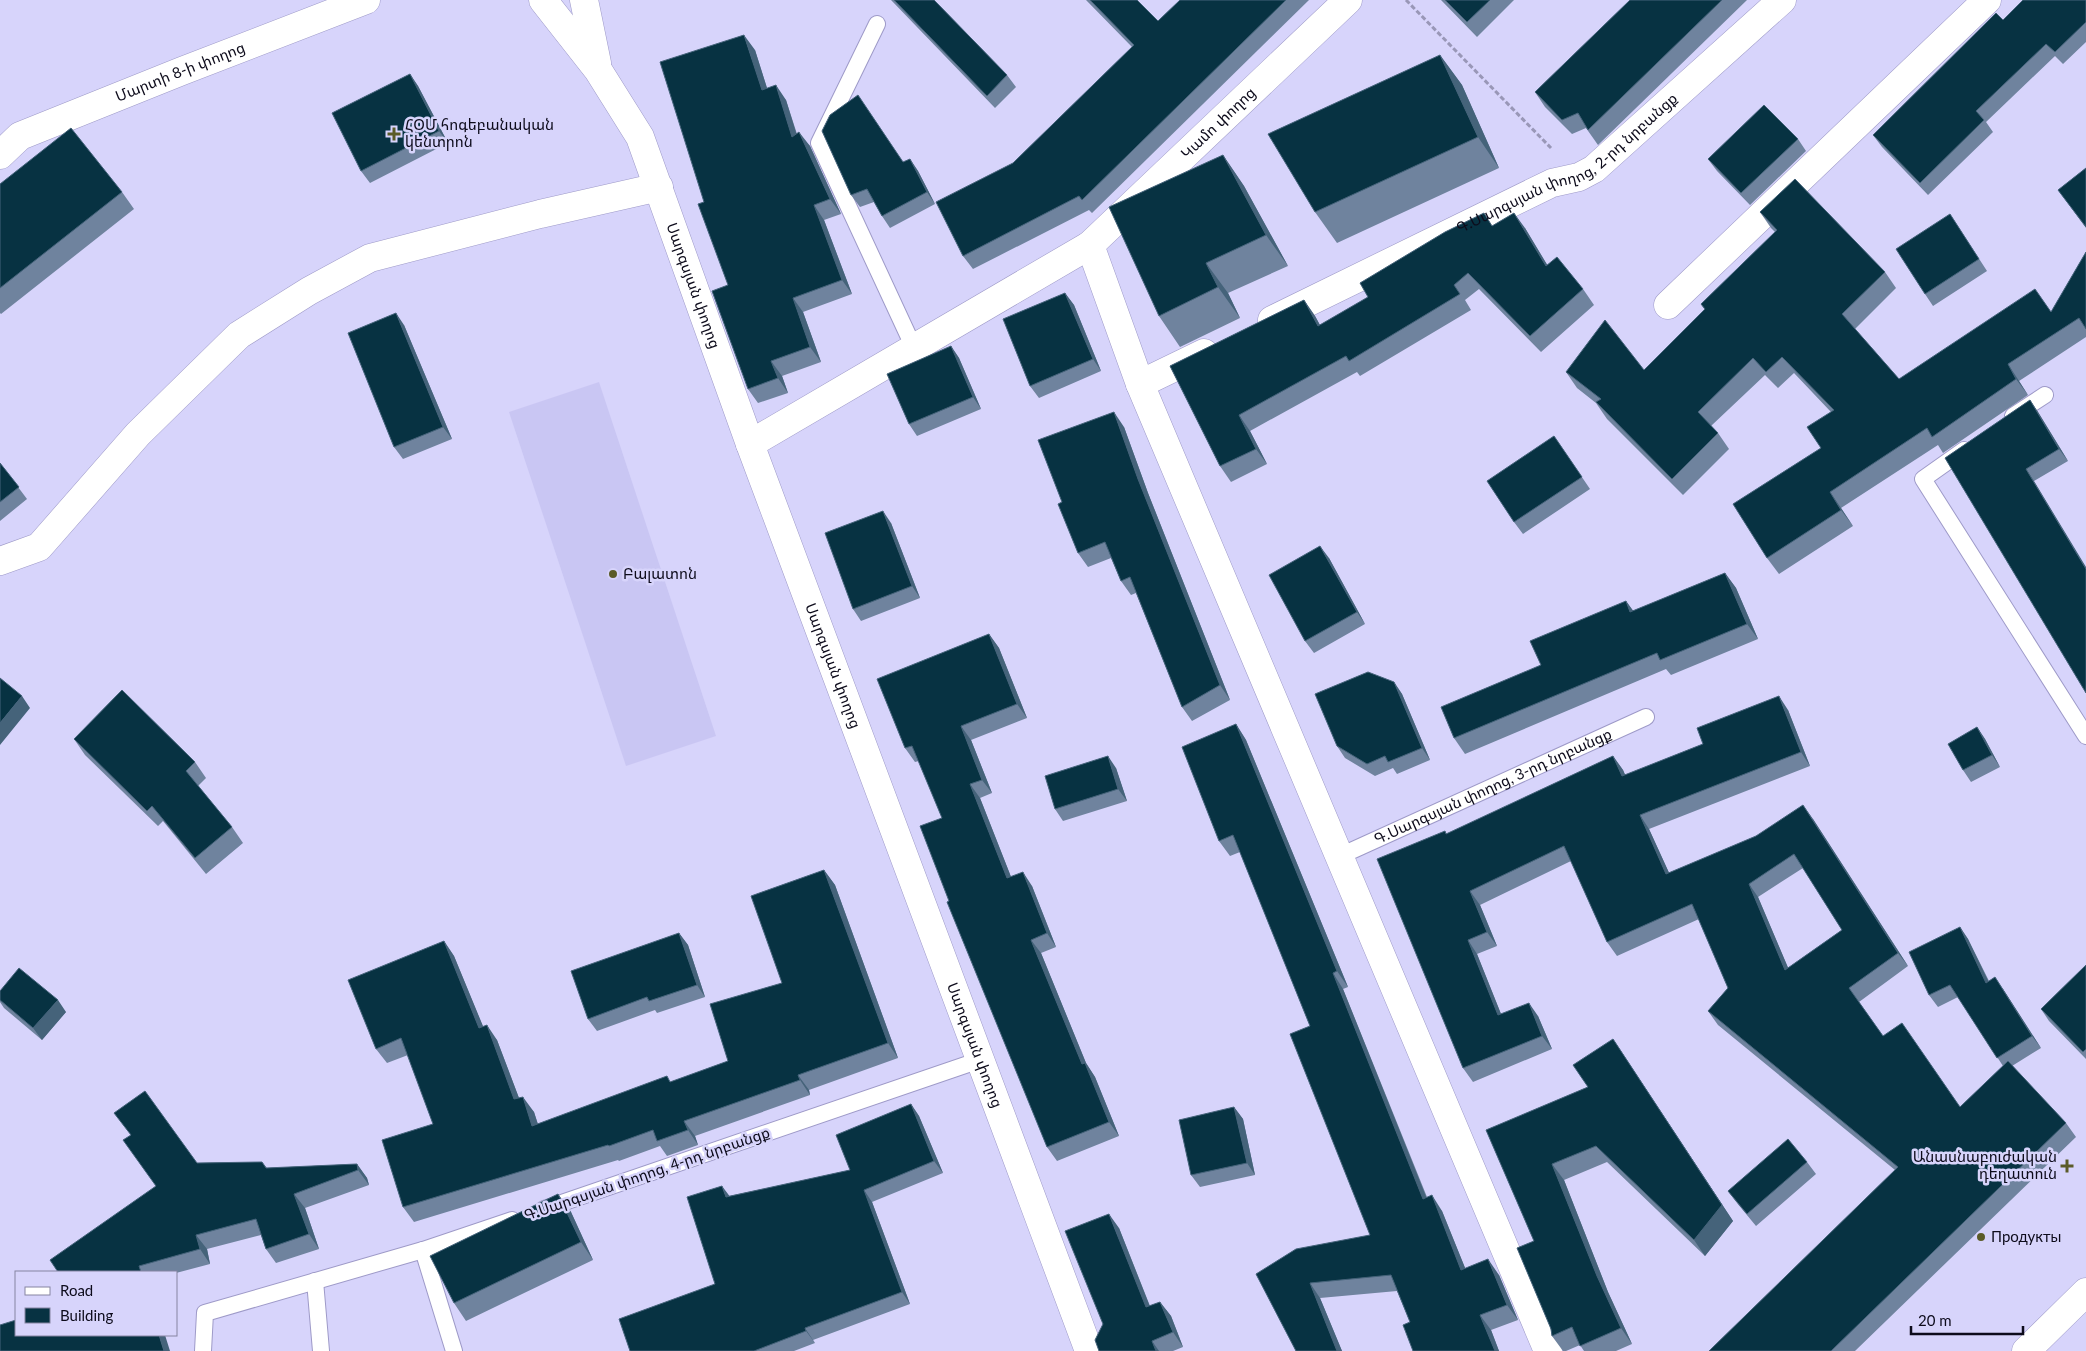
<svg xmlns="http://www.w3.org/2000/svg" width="2086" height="1351" viewBox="0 0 2086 1351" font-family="Lato,'Noto Sans Armenian',sans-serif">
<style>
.built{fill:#c9c6f3}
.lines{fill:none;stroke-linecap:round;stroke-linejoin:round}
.service-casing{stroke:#9e9ac8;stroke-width:18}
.minor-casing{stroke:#9e9ac8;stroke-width:29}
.secondary-casing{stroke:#9e9ac8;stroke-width:29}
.path{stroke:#9997b7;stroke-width:3;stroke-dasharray:5 2.5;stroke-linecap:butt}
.service{stroke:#fff;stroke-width:16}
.minor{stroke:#fff;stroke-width:28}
.secondary{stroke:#fff;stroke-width:28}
.wall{fill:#6f839e;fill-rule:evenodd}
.shaded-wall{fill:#45637a}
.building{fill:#073242;stroke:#45637a;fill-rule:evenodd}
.poi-dot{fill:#5b5b28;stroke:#d7d4fb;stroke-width:2}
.labels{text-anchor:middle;stroke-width:5;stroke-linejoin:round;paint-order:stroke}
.street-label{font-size:15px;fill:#0d0b1b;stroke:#d7d4fb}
.poi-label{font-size:15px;fill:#0d0b1b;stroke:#d7d4fb;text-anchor:start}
</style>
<rect width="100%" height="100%" fill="#d7d4fb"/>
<path class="built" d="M 599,382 L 716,736 L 626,766 L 509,412 Z"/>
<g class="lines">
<defs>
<g id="service">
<path d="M 877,24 L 819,143 L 914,348"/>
<path d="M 2013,416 L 2045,395"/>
<path d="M 1964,450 L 1923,479 L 2086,736"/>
<path id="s1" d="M 1340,856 L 1646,717"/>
<path d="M 544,1209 L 980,1060"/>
<path d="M 423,1250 L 454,1351"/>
<path d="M 315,1281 L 321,1351"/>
<path d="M 203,1351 L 205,1313 L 423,1250 L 512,1220"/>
</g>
<g id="minor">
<path id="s2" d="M 543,0 L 598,70 L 640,137 L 750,444 L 1089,1351"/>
<path d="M 584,0 L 597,63"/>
<path id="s3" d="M 0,155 L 20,136 L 182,71 L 366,0"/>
<path d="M 1090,245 L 1140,384 L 1548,1351"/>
<path d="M 1668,305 L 1987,0"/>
<path id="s4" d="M 1272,320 L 1552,183 L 1579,177 L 1594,169 L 1782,0"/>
<path d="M 1140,384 L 1204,353"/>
<path id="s5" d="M 750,444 L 1090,245 L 1348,0"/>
<path d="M 0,561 L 39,547 L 138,434 L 239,335 L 309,291 L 370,258 L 540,214 L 659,187"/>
</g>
<path id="secondary" d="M 2026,1351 L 2086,1292"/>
</defs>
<use href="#service" class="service-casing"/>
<use href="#minor" class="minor-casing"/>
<use href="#secondary" class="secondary-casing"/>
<path class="path" d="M 1406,0 L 1551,148"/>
<use href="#service" class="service"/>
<use href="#minor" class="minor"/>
<use href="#secondary" class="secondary"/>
</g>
<path class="wall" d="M 891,0 L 934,0 L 1007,75 L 1016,87 L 995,108 Z
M 1086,0 L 1137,0 L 1158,21 L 1180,0 L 1309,0 L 1092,213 L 1089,210 L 973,269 L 963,256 L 1013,163 L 1132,47 Z
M 1441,0 L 1514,0 L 1477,37 Z
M 1630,0 L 1747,0 L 1598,145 L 1586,128 L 1572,134 L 1545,107 L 1535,92 Z
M 2086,0 L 2086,42 L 2063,64 L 2055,56 L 1986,122 L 1993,132 L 1928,195 L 1882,147 L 1873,135 L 2003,20 Z
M 755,50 L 767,88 L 786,100 L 797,134 L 810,146 L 841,214 L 824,220 L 852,294 L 803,312 L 821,362 L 782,376 L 788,393 L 758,403 L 748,389 L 728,285 L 704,202 Z
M 1440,55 L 1462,85 L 1499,168 L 1337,243 L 1315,212 Z
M 410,74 L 418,86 L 448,143 L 370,183 L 361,171 Z
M 1798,139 L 1806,151 L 1750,205 L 1717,171 L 1708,159 Z
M 1223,155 L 1244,186 L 1288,266 L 1228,293 L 1240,318 L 1180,347 L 1159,316 Z
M 910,159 L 918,171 L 935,204 L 890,228 L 882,216 L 874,202 L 860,207 L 851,195 Z
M 2086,168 L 2086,228 L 2058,190 Z
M 0,184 L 122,192 L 134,209 L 1,314 L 0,313 Z
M 1760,212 L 1885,272 L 1896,288 L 1855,329 L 1899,379 L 2051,312 L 2086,252 L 2086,337 L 2019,381 L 2028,395 L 1943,453 L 1938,445 L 1841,508 L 1853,526 L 1779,574 L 1767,558 L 1821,448 L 1831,412 L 1794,373 L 1778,388 L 1765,375 L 1711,426 L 1718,433 L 1729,449 L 1683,495 L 1607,419 L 1596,403 L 1577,388 L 1566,372 L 1644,370 L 1705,310 L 1701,304 L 1775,232 L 1771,228 Z
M 1950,214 L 1987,271 L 1933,306 L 1925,294 Z
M 1493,226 L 1525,228 L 1547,265 L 1583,289 L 1594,305 L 1541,352 L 1479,289 L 1465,300 L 1471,310 L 1360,376 L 1357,372 L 1250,431 L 1267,464 L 1231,482 L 1220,466 L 1170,366 L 1304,300 L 1315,316 L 1320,325 Z
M 1065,293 L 1074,305 L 1101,371 L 1039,398 L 1030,386 Z
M 404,325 L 452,439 L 403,459 L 394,447 Z
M 951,346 L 959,358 L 981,409 L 917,436 L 909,424 Z
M 2030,400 L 2038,412 L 2068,461 L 2034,481 L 1945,458 Z
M 1124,427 L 1148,493 L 1230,700 L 1192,721 L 1182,707 L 1136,593 L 1131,595 L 1121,581 L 1111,558 L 1088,567 L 1078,553 L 1062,502 Z
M 1554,436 L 1590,489 L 1523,534 L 1514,522 Z
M 0,463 L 27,499 L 0,521 Z
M 891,523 L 920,598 L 861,621 L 853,609 Z
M 1329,558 L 1365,624 L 1314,653 L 1305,641 Z
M 1725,573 L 1736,588 L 1758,639 L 1671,675 L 1666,669 L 1465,754 L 1454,738 L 1541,665 L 1626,601 L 1633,611 Z
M 989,634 L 999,648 L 1027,718 L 971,740 L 992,793 L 980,798 L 1011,877 L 1032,886 L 1056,947 L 1041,953 L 1086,1063 L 1095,1077 L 1119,1136 L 1057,1161 L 1047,1147 L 949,901 L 942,818 L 919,761 L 915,762 L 905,748 Z
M 1394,682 L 1402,694 L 1430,760 L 1397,774 L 1393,768 L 1375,776 L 1345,758 L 1337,746 Z
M 1788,710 L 1810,766 L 1649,829 L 1669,873 L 1813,819 L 1908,966 L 1859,1002 L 1883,1036 L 1960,1107 L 2003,1066 L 1958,997 L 1938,1007 L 1929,995 L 1960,927 L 1968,939 L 1989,981 L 2003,989 L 2041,1048 L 2012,1066 L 2066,1123 L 2076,1137 L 1855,1351 L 1709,1351 L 1895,1170 L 1718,1025 L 1708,1011 L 1728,988 L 1699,919 L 1617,956 L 1607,942 L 1571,861 L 1480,905 L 1497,946 L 1477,954 L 1501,1014 L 1538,1016 L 1552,1049 L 1473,1082 L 1463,1068 L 1445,831 L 1447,834 L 1613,756 L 1623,770 L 1625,775 ZM 1803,868 L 1842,930 L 1788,968 L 1758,897 Z
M 1236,724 L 1246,740 L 1348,987 L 1343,989 L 1427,1197 L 1442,1211 L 1465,1268 L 1499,1275 L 1518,1320 L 1491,1330 L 1499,1351 L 1413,1351 L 1410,1322 L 1397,1291 L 1320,1298 L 1342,1351 L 1296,1351 L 1256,1274 L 1370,1235 L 1310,1026 L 1240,852 L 1230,856 L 1219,841 Z
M 1977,727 L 1985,739 L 2000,767 L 1971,782 L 1963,770 Z
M 74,739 L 195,762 L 206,778 L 198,786 L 232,827 L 243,843 L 206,874 L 163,821 L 158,826 L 85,755 Z
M 1116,768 L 1127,801 L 1063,821 L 1055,809 Z
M 824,870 L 835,885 L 898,1058 L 809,1090 L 810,1095 L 695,1136 L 698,1145 L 667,1156 L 660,1146 L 619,1161 L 618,1160 L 414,1222 L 403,1207 L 433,1124 L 408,1055 L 387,1063 L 376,1049 L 444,941 L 454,956 L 483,1027 L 497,1040 L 519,1098 L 534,1112 L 538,1124 L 671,1082 L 728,1061 L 782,983 Z
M 679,933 L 688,945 L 705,997 L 657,1013 L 655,1010 L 597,1031 L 588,1019 Z
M 2086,965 L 2086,1059 L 2049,1021 L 2041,1009 Z
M 0,991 L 66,1012 L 42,1040 L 4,1008 L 0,1002 Z
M 1613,1039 L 1733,1221 L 1705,1256 L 1607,1162 L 1564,1180 L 1608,1292 L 1632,1344 L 1616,1351 L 1584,1351 L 1580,1345 L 1566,1351 L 1563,1351 L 1552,1336 L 1534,1241 L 1486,1130 L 1588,1087 Z
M 911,1104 L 919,1116 L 943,1173 L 872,1202 L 910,1304 L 813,1340 L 815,1343 L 794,1351 L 630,1351 L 715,1284 L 729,1196 L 850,1170 Z
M 1234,1107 L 1243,1119 L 1255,1175 L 1200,1187 L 1191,1175 Z
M 262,1162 L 267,1168 L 357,1164 L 367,1178 L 369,1185 L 305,1208 L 319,1249 L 276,1263 L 266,1249 L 261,1235 L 207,1249 L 210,1264 L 176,1273 L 176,1272 L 58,1272 L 197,1163 Z
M 1807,1162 L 1816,1174 L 1756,1226 L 1737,1203 L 1728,1191 Z
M 558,1194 L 571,1212 L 593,1260 L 466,1321 L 454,1303 Z
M 1119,1228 L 1150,1306 L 1160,1302 L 1171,1316 L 1183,1347 L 1173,1351 L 1099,1351 Z"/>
<path class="shaded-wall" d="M 744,35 L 755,50 L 772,104 L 762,90 Z
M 1440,55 L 1462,85 L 1499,168 L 1478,137 Z
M 410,74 L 418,86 L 448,143 L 439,131 Z
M 776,85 L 786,100 L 802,152 L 792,137 Z
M 799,132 L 810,146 L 841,214 L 830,199 Z
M 1223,155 L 1244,186 L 1288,266 L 1266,235 Z
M 910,159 L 918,171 L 935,204 L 927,192 Z
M 814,205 L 824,220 L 852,294 L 842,280 Z
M 1514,213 L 1525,228 L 1557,281 L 1546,266 Z
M 1206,263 L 1228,293 L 1240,318 L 1218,287 Z
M 1065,293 L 1074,305 L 1101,371 L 1093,359 Z
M 793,298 L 803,312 L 821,362 L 810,347 Z
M 1304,300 L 1315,316 L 1329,342 L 1318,326 Z
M 396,313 L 404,325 L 452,439 L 443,427 Z
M 951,346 L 959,358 L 981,409 L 973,397 Z
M 771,361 L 782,376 L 788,393 L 778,378 Z
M 2008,364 L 2019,381 L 2028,395 L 2016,379 Z
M 2030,400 L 2038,412 L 2068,461 L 2059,449 Z
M 1114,412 L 1124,427 L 1148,493 L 1230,700 L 1220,685 L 1138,479 Z
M 1239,415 L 1250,431 L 1267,464 L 1256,449 Z
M 2026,469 L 2034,481 L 2086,567 L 2086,569 Z
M 1830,492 L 1841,508 L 1853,526 L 1841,510 Z
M 883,511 L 891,523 L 920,598 L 912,586 Z
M 1320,546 L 1329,558 L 1365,624 L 1357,612 Z
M 1725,573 L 1736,588 L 1758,639 L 1747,624 Z
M 1626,601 L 1637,616 L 1630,612 Z
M 989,634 L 999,648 L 1027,718 L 1017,704 Z
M 1394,682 L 1402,694 L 1430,760 L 1422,748 Z
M 22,696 L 30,708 L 0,745 L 0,723 Z
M 1779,696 L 1788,710 L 1810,766 L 1801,752 Z
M 1236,724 L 1246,740 L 1348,987 L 1337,971 Z
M 961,726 L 971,740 L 992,793 L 982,780 Z
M 1977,727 L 1985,739 L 2000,767 L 1992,755 Z
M 1108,756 L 1116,768 L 1127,801 L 1118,789 Z
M 1613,756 L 1623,770 L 1632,790 L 1622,776 Z
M 970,784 L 980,798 L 1017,892 L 1007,878 Z
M 1803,805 L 1813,819 L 1908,966 L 1898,953 Z
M 1640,815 L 1649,829 L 1676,888 L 1666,874 Z
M 824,870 L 835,885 L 898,1058 L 888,1043 Z
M 1023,872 L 1032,886 L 1056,947 L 1047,933 Z
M 1749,884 L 1758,897 L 1795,984 L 1785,970 Z
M 1470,891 L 1480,905 L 1497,946 L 1487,932 Z
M 1960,927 L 1968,939 L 1995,995 L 1986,983 Z
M 679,933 L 688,945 L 705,997 L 697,985 Z
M 1031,940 L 1041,953 L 1086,1063 L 1095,1077 L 1119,1136 L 1109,1122 L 1082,1064 Z
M 1468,940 L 1477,954 L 1507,1029 L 1498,1015 Z
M 444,941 L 454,956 L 490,1043 L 479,1028 Z
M 1333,973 L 1343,989 L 1433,1214 L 1423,1199 Z
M 1995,977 L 2003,989 L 2041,1048 L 2032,1036 Z
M 58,1000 L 66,1012 L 42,1040 L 33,1028 Z
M 1529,1003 L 1538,1016 L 1552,1049 L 1542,1036 Z
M 487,1025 L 497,1040 L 525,1114 L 514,1099 Z
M 1613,1039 L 1733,1221 L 1705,1256 L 1694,1240 Z
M 798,1075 L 809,1090 L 810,1095 L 800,1080 Z
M 523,1097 L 534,1112 L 543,1141 L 532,1126 Z
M 911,1104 L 919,1116 L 943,1173 L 934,1161 Z
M 1234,1107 L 1243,1119 L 1255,1175 L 1247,1163 Z
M 684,1121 L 695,1136 L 698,1145 L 688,1130 Z
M 357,1164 L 367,1178 L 369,1185 L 358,1170 Z
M 1552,1164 L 1564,1180 L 1608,1292 L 1632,1344 L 1621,1328 L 1597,1276 Z
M 722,1186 L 731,1198 L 726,1197 Z
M 864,1190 L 872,1202 L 910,1304 L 902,1292 Z
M 294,1194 L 305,1208 L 319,1249 L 309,1234 Z
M 558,1194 L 571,1212 L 593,1260 L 581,1242 Z
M 1432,1195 L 1442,1211 L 1472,1285 L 1461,1270 Z
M 1109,1214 L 1119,1228 L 1156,1322 L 1146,1307 Z
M 196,1235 L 207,1249 L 210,1264 L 200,1249 Z
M 1488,1259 L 1499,1275 L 1518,1320 L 1507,1305 Z
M 1310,1283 L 1320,1298 L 1342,1351 L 1337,1351 Z
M 1160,1302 L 1171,1316 L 1183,1347 L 1173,1332 Z
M 1480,1315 L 1491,1330 L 1499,1351 L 1495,1351 Z
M 805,1328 L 815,1343 L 806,1331 Z
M 159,1335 L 165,1335 L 170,1351 L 164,1351 Z
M 1152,1341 L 1159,1351 L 1156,1351 Z"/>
<path class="building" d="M 894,0 L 934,0 L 1007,75 L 987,96 Z
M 1090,0 L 1137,0 L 1158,21 L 1180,0 L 1286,0 L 1082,200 L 1079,196 L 963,256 L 936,202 L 1013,163 L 1134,45 Z
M 1445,0 L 1490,0 L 1467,22 Z
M 1630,0 L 1722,0 L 1588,130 L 1578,113 L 1562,120 L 1535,92 Z
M 2023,0 L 2086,0 L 2086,22 L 2055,52 L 2046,44 L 1976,111 L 1984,120 L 1920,183 L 1873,135 L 1996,13 L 2003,20 Z
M 744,35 L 762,90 L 776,85 L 792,137 L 799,132 L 830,199 L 814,205 L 842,280 L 793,298 L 810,347 L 771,361 L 778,378 L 748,389 L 712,291 L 728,285 L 698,204 L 704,202 L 660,62 Z
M 1440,55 L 1478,137 L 1315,212 L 1268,134 Z
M 410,74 L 439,131 L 361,171 L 332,113 Z
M 858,95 L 903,162 L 910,159 L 927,192 L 882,216 L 867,189 L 851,195 L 822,131 L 830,115 Z
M 1764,105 L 1798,139 L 1741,193 L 1708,159 Z
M 71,128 L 122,192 L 0,288 L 0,184 Z
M 1223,155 L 1266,235 L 1206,263 L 1218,287 L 1159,316 L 1109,207 Z
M 2086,168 L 2086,227 L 2058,190 Z
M 1795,179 L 1885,272 L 1842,314 L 1899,379 L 2035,289 L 2051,312 L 2086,252 L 2086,329 L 2079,318 L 2008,364 L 2016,379 L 1932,437 L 1927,428 L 1830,492 L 1841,510 L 1767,558 L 1733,504 L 1821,448 L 1807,427 L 1834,410 L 1782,357 L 1766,372 L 1753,358 L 1698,412 L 1718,433 L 1672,479 L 1596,402 L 1601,399 L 1566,372 L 1605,320 L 1644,370 L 1705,309 L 1701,304 L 1777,230 L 1760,212 Z
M 1484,213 L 1492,226 L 1514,213 L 1546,266 L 1557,257 L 1583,289 L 1530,336 L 1468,273 L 1454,285 L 1460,294 L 1349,361 L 1346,356 L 1239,415 L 1256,449 L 1220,466 L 1170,366 L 1304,300 L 1318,326 L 1368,297 L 1360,283 L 1445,232 Z
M 1950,214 L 1979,259 L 1925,294 L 1896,249 Z
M 1065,293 L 1093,359 L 1030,386 L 1003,319 Z
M 396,313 L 443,427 L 394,447 L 348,333 Z
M 951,346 L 973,397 L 909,424 L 887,374 Z
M 2030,400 L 2059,449 L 2026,469 L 2086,569 L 2086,693 L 1945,458 Z
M 1114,412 L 1138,479 L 1220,685 L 1182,707 L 1130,577 L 1121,581 L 1105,542 L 1078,553 L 1058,504 L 1062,502 L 1038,440 Z
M 1554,436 L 1582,477 L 1514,522 L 1487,481 Z
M 0,463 L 19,487 L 0,502 Z
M 883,511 L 912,586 L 853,609 L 825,533 Z
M 1320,546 L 1357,612 L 1305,641 L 1269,575 Z
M 1725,573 L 1747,624 L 1660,660 L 1657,653 L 1454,738 L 1441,707 L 1541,665 L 1530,641 L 1626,601 L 1630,612 Z
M 989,634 L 1017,704 L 961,726 L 982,780 L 970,784 L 1007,878 L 1023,872 L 1047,933 L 1031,940 L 1082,1064 L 1085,1063 L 1109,1122 L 1047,1147 L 947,902 L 949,901 L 920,826 L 942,818 L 912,746 L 905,748 L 877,679 Z
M 1368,672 L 1394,682 L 1422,748 L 1388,762 L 1385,756 L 1367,764 L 1337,746 L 1315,694 Z
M 0,678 L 22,696 L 0,723 Z
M 122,690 L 195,762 L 186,771 L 232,827 L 195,858 L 152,806 L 147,811 L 74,739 Z
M 1779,696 L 1801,752 L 1640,815 L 1666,874 L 1756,836 L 1803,805 L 1898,953 L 1849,988 L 1883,1036 L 1902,1023 L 1960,1107 L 2008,1061 L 2066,1123 L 1831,1351 L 1709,1351 L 1898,1167 L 1708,1011 L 1728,988 L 1692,904 L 1607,942 L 1564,846 L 1470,891 L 1487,932 L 1468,940 L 1498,1015 L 1529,1003 L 1542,1036 L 1463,1068 L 1377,859 L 1445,831 L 1446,834 L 1613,756 L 1622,776 L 1703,744 L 1697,728 ZM 1794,854 L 1842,930 L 1785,970 L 1749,884 Z
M 1236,724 L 1337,971 L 1333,973 L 1423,1199 L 1432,1195 L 1461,1270 L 1488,1259 L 1507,1305 L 1480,1315 L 1495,1351 L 1413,1351 L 1403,1325 L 1410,1322 L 1391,1275 L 1310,1283 L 1337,1351 L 1296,1351 L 1256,1274 L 1296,1249 L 1370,1235 L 1290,1034 L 1310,1026 L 1233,835 L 1219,841 L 1182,747 Z
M 1977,727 L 1992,755 L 1963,770 L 1948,744 Z
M 1108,756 L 1118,789 L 1055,809 L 1045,776 Z
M 824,870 L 888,1043 L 798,1075 L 800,1080 L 684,1121 L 688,1130 L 657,1141 L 653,1130 L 609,1146 L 608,1145 L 403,1207 L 382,1140 L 433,1124 L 401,1038 L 376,1049 L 348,980 L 444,941 L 479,1028 L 487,1025 L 514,1099 L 523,1097 L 532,1126 L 667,1076 L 670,1082 L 728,1061 L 710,1004 L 782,983 L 751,896 Z
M 1960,927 L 1986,983 L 1995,977 L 2032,1036 L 1997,1058 L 1950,985 L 1929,995 L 1909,952 Z
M 679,933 L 697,985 L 649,1001 L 647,997 L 588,1019 L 571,971 Z
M 2086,965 L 2086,1049 L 2083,1052 L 2041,1009 Z
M 19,968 L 58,1000 L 33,1028 L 0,1000 L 0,991 Z
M 1613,1039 L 1722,1205 L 1694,1240 L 1596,1146 L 1552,1164 L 1597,1276 L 1621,1328 L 1580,1346 L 1572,1327 L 1552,1336 L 1551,1329 L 1517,1248 L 1534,1241 L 1486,1130 L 1588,1087 L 1573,1065 Z
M 145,1091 L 197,1163 L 262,1162 L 266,1168 L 357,1164 L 358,1170 L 294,1194 L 309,1234 L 266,1249 L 256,1219 L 196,1235 L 200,1249 L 139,1266 L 141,1272 L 58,1272 L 50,1260 L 156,1186 L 123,1140 L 131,1135 L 114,1113 Z
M 911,1104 L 934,1161 L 864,1190 L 902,1292 L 805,1328 L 806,1331 L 754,1351 L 630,1351 L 619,1319 L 715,1284 L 687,1197 L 722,1186 L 726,1197 L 850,1170 L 836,1135 Z
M 1234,1107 L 1247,1163 L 1191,1175 L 1179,1120 Z
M 1788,1139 L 1807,1162 L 1747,1214 L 1728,1191 Z
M 558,1194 L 581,1242 L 454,1303 L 430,1256 Z
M 1109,1214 L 1146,1307 L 1160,1302 L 1173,1332 L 1152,1341 L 1156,1351 L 1099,1351 L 1095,1340 L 1103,1324 L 1065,1231 Z
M 16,1320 L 16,1335 L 159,1335 L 164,1351 L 0,1351 L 0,1325 Z"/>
<g class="poi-dot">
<path d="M391.5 126.5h5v5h5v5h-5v5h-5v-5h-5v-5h5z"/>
<circle cx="613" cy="574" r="5"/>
<path d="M2064.5 1158.5h5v5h5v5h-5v5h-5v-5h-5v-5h5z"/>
<circle cx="1981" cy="1237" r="5"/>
</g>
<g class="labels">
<g class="street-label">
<text dy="5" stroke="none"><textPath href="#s3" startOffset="200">Մարտի 8-ի փողոց</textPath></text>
<text dy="5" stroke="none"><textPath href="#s5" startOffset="571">Կամո փողոց</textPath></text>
<text dy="5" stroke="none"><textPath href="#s4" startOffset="336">Գ.Սարգսյան փողոց, 2-րդ նրբանցք</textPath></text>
<text dy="5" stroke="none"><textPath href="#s2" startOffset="326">Սարգսյան փողոց</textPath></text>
<text dy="5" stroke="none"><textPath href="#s2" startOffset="731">Սարգսյան փողոց</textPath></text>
<text dy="5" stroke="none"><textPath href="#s1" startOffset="168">Գ.Սարգսյան փողոց, 3-րդ նրբանցք</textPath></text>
<text dy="5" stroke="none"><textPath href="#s2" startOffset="1136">Սարգսյան փողոց</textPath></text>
<text transform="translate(647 1174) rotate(-19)" y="5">Գ.Սարգսյան փողոց, 4-րդ նրբանցք</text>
</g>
<g class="poi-label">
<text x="405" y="130">ՀՕՄ հոգեբանական<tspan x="405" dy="17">կենտրոն</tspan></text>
<text x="623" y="579">Բալատոն</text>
<text x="2057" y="1162" text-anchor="end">Անասնաբուժական<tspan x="2057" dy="17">դեղատուն</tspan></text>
<text x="1991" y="1242">Продукты</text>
</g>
</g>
<rect x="15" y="1271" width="162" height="65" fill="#d7d4fb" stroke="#8684a1"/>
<rect x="25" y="1287" width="25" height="8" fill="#ffffff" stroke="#8684a1"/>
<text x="60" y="1296" font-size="15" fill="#0d0b1b">Road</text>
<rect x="25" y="1308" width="25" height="15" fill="#073242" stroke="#8684a1"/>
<text x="60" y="1321" font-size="15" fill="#0d0b1b">Building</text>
<path d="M1911 1326v8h112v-8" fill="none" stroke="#0d0b1b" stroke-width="2.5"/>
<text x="1918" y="1326" font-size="15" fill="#0d0b1b" stroke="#d7d4fb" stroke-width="4" paint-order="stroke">20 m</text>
</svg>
